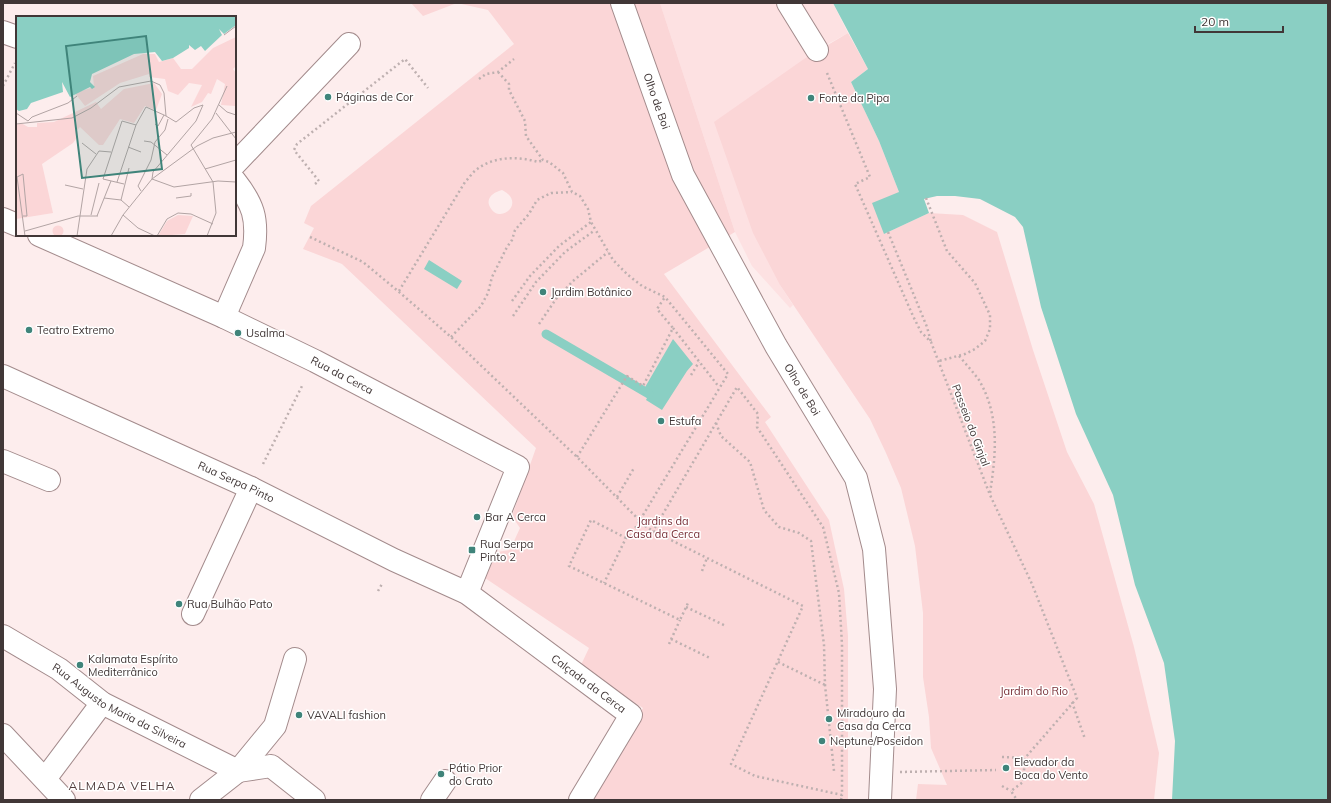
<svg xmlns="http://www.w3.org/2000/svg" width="1331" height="803" viewBox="0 0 1331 803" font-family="Mulish,sans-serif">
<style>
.built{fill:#fde1e2}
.green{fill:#fbd6d7;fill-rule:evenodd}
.water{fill:#8acfc3}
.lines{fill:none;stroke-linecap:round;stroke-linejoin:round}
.stream{stroke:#8acfc3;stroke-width:9}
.minor-casing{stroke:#a38b8c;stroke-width:24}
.path{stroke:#beb0b0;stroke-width:2.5;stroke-dasharray:2 3;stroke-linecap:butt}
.minor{stroke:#fff;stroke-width:22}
.path-bridge{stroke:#beb0b0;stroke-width:2.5;stroke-dasharray:2 3;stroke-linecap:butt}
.poi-dot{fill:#3f847a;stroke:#fff;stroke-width:1.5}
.labels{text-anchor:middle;stroke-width:3;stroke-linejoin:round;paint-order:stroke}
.poi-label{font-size:11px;fill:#413737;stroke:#fff;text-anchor:start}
.street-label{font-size:11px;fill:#413737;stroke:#fff}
.park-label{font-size:11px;fill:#782f37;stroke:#fff}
.neighbourhood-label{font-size:12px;letter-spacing:1px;fill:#513d3d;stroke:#fff}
.inset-road{fill:none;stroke:#b2a4a4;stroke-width:1}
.view{fill:#3f847a;fill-opacity:0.15;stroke:#3f847a;stroke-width:2}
.inset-edge{fill:none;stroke:#413737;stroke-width:2}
</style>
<rect width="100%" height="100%" fill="#fdeded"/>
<path class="built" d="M 660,3 L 833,3 L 848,33 L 817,50 L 780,285 L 793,305 L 790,308 L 752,266 L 735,232 Z"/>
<path class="green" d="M 411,3 L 457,3 L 423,16 Z
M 457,3 L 660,3 L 735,232 L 664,274 L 771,417 L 765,422 L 829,520 L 844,589 L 848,636 L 848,800 L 591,800 L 643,708 L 580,667 L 589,648 L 485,578 L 497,552 L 510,550 L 520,528 L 512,516 L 536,448 L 342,264 L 303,249 L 314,228 L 304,223 L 311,206 L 514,44 L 488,10 ZM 502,190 C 527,202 500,226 490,207 C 485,198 494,192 502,190 Z
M 848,33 L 868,69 L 851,82 L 879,141 L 899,192 L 884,234 L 929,213 L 963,215 L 997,232 L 1033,350 L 1067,452 L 1094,504 L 1134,647 L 1159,753 L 1154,800 L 916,800 L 918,784 L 947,785 L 931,748 L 929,717 L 923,677 L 923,613 L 915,546 L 901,488 L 886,453 L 870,419 L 780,285 L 753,233 L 714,122 L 804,59 Z"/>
<path class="water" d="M 833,3 L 1328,3 L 1328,800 L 1172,800 L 1175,741 L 1164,663 L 1135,585 L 1113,495 L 1076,414 L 1041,307 L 1023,227 L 1015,217 L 980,199 L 955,196 L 937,196 L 924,199 L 929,213 L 884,234 L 872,203 L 899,192 L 879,141 L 851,82 L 868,69 Z
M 429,260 L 462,281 L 457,289 L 424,269 Z
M 673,339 L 693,364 L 687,371 L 662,410 L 646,400 L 650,392 L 644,389 Z"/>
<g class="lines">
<path class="stream" d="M 546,334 L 649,394"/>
<defs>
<g id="minor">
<path id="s1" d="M 622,3 L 683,175 L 776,346 L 856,478 L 874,549 L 885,689 L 880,800"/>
<path d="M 788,3 L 817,50"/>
<path d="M 3,32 L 17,37"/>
<path d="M 235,164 L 349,44"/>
<path d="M 3,219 L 17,225"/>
<path id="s2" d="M 39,235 L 224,317 L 315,361 L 518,467 L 467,593"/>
<path d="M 224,317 L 254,248 C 258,218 253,204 235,181"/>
<path id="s3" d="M 3,376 L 251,488 L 394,560 L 467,593 L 631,715 L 580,800"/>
<path d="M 3,461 L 49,480"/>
<path d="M 193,614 L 251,488"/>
<path id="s4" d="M 3,636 L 59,669 L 102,703 L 238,771"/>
<path d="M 3,735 L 64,800"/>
<path d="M 238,771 L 271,766 L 314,800"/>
<path d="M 45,779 L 102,703"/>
<path d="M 201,800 L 238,771 L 275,726 L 295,659"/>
<path d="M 432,800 L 445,781"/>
</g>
</defs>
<use href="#minor" class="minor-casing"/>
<path class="path" d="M 498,72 L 509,84 L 509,90 L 525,121 L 526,136 L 543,160 L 549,162 L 563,173 L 572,192 L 580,196 L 588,209 L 591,222 L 613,260 L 628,275 L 642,286 L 665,297 L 728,374 L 631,535 L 626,538 L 604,583
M 827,73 L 870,177 L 855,184 L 913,316 L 921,332 L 931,342 L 990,495 L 1032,584 L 1077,698 L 1025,758 L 1023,782 L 1011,791 L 1017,800
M 479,79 L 486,74 L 498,72 L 514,59
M 3,86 L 15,63
M 315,184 L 319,181 L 294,150 L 297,144 L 405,59 L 428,88
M 926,198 L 947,251 L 975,283 L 990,315 L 990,329 L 985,341 L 975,349 L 965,354 L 939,361
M 888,232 L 927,327 L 931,342
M 310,237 L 363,262 L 398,291 L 451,337 L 577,457 L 645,526 L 653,531 L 803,606 L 731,764 L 755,776 L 842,795 L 842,645 L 839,593 L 823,527 L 757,427 L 758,414 L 737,387 L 653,531
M 399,291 L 465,182 C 469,178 472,173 476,170 C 493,156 518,156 538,162 L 543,160
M 512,301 L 530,276 L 559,246 L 591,222
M 513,316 L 536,282 L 565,252 L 595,230
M 539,324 L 556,299 L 573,281 L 608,252
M 673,328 L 719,387
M 451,337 L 481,306 L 488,293 L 492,277 L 507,247 L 512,240 L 515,230 L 529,214 L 537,200 L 551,193 L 572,192
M 959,356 C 966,364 973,372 979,380 C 1000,416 996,454 990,493
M 691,375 L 699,362
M 716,423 L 721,436 L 750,462 L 764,510 L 779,527 L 799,533 L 811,541 L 824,645 L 825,685 L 834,771
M 577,457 L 627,376 L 643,386 L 673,328 L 657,309 L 665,297
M 263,464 L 303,384
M 617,497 L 634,468
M 626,538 L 591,520 L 569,566 L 680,620 L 688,603
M 702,571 L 707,558
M 378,591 L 382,584
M 686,607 L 726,626
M 671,639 L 710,658
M 669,644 L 680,620
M 778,662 L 825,685
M 1072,702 L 1085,739
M 1002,757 L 1025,758
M 1002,786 L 1011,791
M 841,800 L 842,795"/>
<use href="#minor" class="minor"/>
<path class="path-bridge" d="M 900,772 L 996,770"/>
</g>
<g class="poi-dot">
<circle cx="328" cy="97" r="4"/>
<circle cx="811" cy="98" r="4"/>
<circle cx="543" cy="292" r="4"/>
<circle cx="29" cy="330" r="4"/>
<circle cx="238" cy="333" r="4"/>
<circle cx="661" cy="421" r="4"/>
<circle cx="477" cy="517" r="4"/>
<rect x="468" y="546" width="8" height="8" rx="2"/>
<circle cx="179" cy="604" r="4"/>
<circle cx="80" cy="665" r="4"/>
<circle cx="299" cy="715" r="4"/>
<circle cx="829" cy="719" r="4"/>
<circle cx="822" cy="741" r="4"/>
<circle cx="1006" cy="768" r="4"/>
<circle cx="441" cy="774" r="4"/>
</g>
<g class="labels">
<g class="poi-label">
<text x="336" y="101">Páginas de Cor</text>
<text x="819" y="102">Fonte da Pipa</text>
<text x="551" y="296">Jardim Botânico</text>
<text x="37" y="334">Teatro Extremo</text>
<text x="246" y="337">Usalma</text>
<text x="669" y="425">Estufa</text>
<text x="485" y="521">Bar A Cerca</text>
<text x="480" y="548">Rua Serpa<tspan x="480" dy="13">Pinto 2</tspan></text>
<text x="187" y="608">Rua Bulhão Pato</text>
<text x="88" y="663">Kalamata Espírito<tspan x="88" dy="13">Mediterrânico</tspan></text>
<text x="837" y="717">Miradouro da<tspan x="837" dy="13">Casa da Cerca</tspan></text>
<text x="307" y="719">VAVALI fashion</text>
<text x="830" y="745">Neptune/Poseidon</text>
<text x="1014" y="766">Elevador da<tspan x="1014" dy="13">Boca do Vento</tspan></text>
<text x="449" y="772">Pátio Prior<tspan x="449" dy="13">do Crato</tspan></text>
</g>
<g class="street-label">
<text dy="4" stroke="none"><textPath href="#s1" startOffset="104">Olho de Boi</textPath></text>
<text dy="4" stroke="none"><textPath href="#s2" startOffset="334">Rua da Cerca</textPath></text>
<text dy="4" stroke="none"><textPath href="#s1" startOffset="428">Olho de Boi</textPath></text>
<text transform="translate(971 425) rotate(69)" y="4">Passeio do Ginjal</text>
<text dy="4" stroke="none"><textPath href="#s3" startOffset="256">Rua Serpa Pinto</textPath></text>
<text dy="4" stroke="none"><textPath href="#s3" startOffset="664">Calçada da Cerca</textPath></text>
<text dy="4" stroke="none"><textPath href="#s4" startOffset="136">Rua Augusto Maria da Silveira</textPath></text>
</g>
<g class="park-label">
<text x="663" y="525">Jardins da<tspan x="663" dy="13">Casa da Cerca</tspan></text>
<text x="1034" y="695">Jardim do Rio</text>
</g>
<g class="neighbourhood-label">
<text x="122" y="790">ALMADA VELHA</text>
</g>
</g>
<g transform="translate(16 16)">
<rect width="220" height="220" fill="#fdeded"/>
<path d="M 220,21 L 220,50 L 217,53 L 220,57 L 219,90 L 205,89 L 209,68 L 201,63 L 195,78 L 192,77 L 186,86 L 175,91 L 186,69 L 173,67 L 162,79 L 152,75 L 149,63 L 133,61 L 133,58 L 104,67 L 69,90 L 59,77 L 78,71 L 77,60 L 127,38 L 139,38 L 143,46 L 157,42 L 165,53 L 176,53 L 197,32 ZM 138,67 L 146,78 L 140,94 L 129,90 L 118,107 L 104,103 L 87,129 L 83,129 L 64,111 L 61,114 L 62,120 L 57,127 L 26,148 L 37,197 L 0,203 L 0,109 L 5,107 L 12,111 L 21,111 L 21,107 L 38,106 L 80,86 L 85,93 L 108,73 ZM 162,199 L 177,200 L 169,218 L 142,220 L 151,205 ZM36.5 215a5.5 5.5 0 1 1 11 0a5.5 5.5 0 1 1-11 0Z" fill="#fbd6d7"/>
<path d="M 0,0 L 220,0 L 220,9 L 208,18 L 203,13 L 206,19 L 189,35 L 185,30 L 179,34 L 173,29 L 173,32 L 157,42 L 146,45 L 139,36 L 118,38 L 76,58 L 74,66 L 79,71 L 76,73 L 74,71 L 54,81 L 46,66 L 47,76 L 15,87 L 11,93 L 3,95 L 0,93 Z" fill="#8acfc3"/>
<path class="inset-road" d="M 208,19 L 220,10M 203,89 L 211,96 L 220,99M 0,97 L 12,105M 200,97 L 220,123M 12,105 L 16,101 L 52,87 L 61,80M 0,108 L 56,102 L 75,92 L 103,71 L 135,65 L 144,69 L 148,77 L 150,100 L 148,99 L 142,110 L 139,108M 128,125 L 135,126 L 151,139M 66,127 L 80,138M 112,131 L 125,136M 189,153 L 220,144M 136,163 L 137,156 L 180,105 L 187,89 L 178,92 L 160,106 L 150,100M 136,163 L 158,171 L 202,165 L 220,166M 101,166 L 120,109 L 130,91 L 148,99M 108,168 L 87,163 L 106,105 L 120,109M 49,169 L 67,173M 125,175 L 122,170 L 135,144 L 139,126 L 149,114 L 152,103M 88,182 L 105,184 L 113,191M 160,182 L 175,180 L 175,177M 105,184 L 113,152M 75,199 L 83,167M 107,199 L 122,212 L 139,220M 7,200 L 11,200 L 7,158 L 1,161 L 9,220M 81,200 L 95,165M 9,215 L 62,200 L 82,200M 61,220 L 71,153 L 83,135 L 95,136M 95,220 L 107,199 L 136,163 L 181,130 L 197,122 L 220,116M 141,220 L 151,203 L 162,197 L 175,198 L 197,208M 191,220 L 200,197 L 197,166 L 175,129 L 196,103 L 211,70"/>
<path class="view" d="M 130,20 L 146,153 L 66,162 L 50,30 Z"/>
<rect width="220" height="220" class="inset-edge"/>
</g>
<rect width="1331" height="803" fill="none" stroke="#413737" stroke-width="8"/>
<path d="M1195 26v6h88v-6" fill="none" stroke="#413737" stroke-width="2"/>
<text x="1201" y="26" font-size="12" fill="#413737" stroke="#ffffff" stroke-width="3" paint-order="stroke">20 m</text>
</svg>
